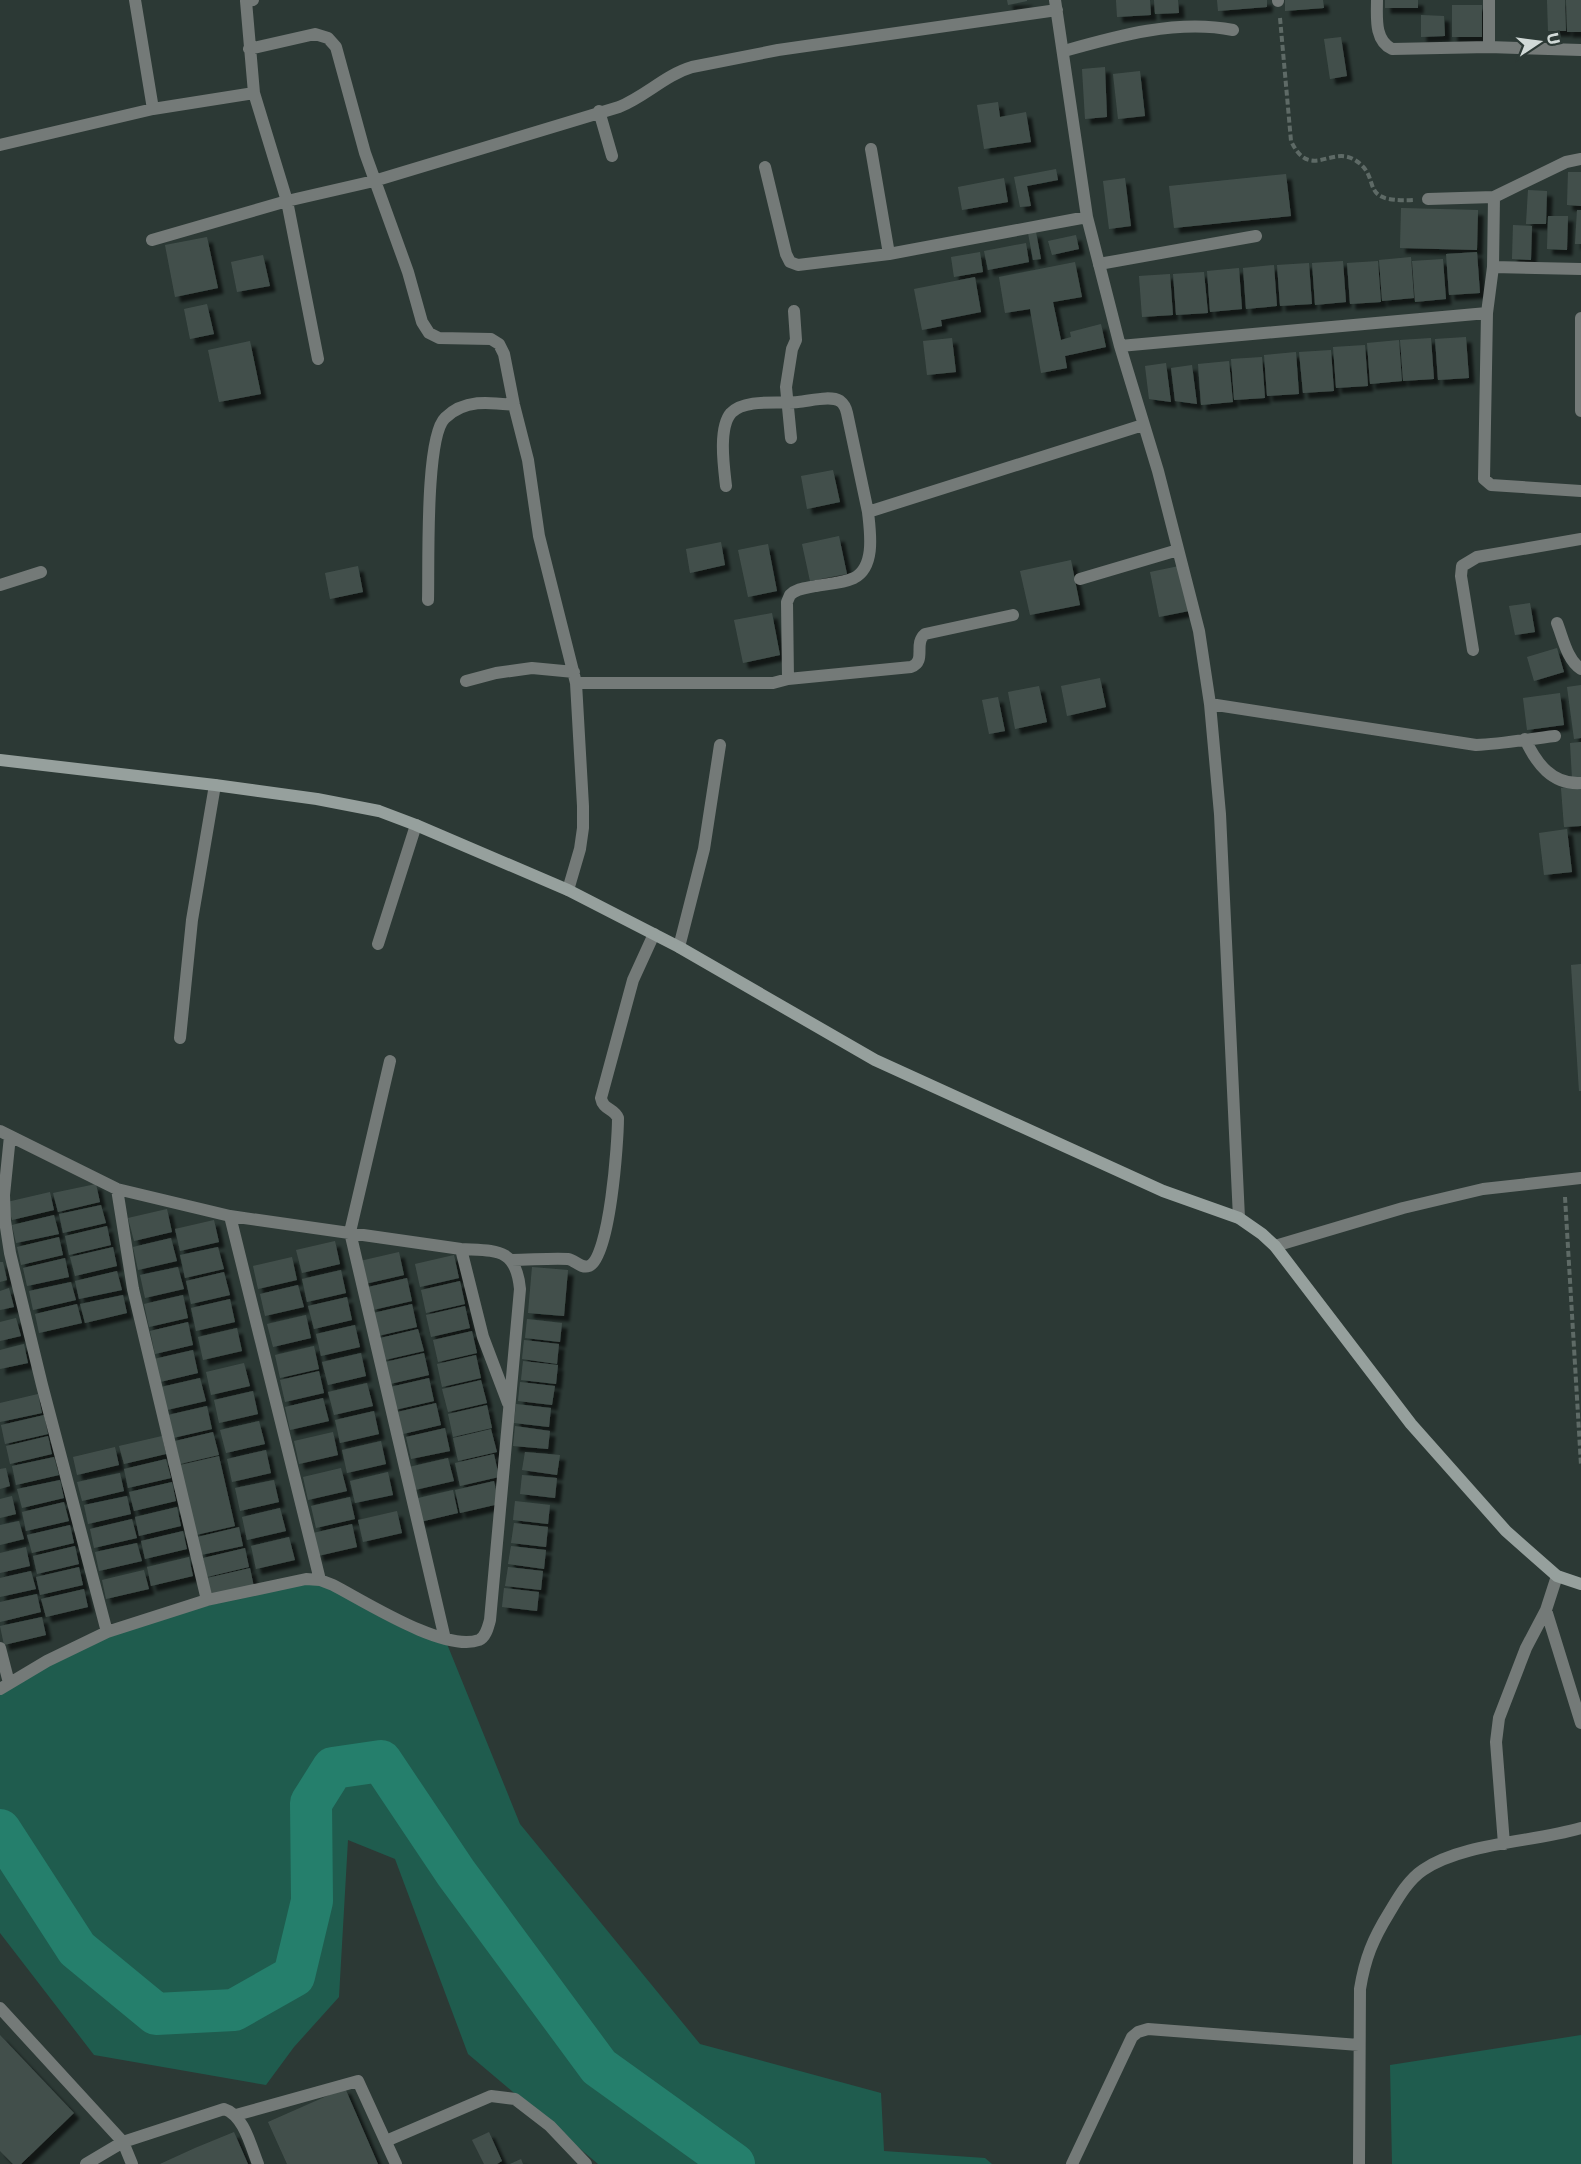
<svg xmlns="http://www.w3.org/2000/svg" width="1581" height="2164" viewBox="0 0 1581 2164" font-family="Commissioner,sans-serif">
<style>
.green{fill:#1f5c4e}
.lines{fill:none;stroke-linecap:round;stroke-linejoin:round}
.river{stroke:#257f6c;stroke-width:42}
.building{fill:#43504c;filter:url(#shadow)}
.path{stroke:#5e6a66;stroke-width:4;stroke-dasharray:6 3;stroke-linecap:butt}
.lane{stroke:#747a78;stroke-width:12}
.street{stroke:#747a78;stroke-width:12}
.secondary{stroke:#96a09d;stroke-width:12}
</style>
<defs>
<filter id="shadow"><feDropShadow dx="5.5" dy="5.5" stdDeviation="1.5" flood-color="#0009"/></filter>
</defs>
<rect width="100%" height="100%" fill="#2c3935"/>
<path class="green" d="M 308,1579 L 445,1639 L 520,1824 L 700,2044 L 881,2093 L 884,2151 L 985,2158 L 992,2164 L 598,2164 L 468,2054 L 395,1859 L 348,1840 L 339,1997 L 294,2047 L 266,2085 L 94,2055 L 0,1933 L 0,1689 L 108,1632 Z
M 1581,2035 L 1581,2164 L 1392,2164 L 1390,2065 Z"/>
<g class="lines">
<path class="river" d="M 0,1830 L 77,1949 L 156,2014 L 234,2010 L 294,1976 L 312,1901 L 311,1803 L 333,1768 L 381,1761 L 456,1873 L 599,2067 L 734,2164"/>
</g>
<path class="building" d="M 1007,0 L 1027,0 L 1027,1 L 1008,5 Z
M 1116,0 L 1150,0 L 1151,15 L 1117,17 Z
M 1154,0 L 1178,0 L 1179,13 L 1155,14 Z
M 1217,0 L 1267,0 L 1267,7 L 1218,11 Z
M 1285,0 L 1323,0 L 1324,8 L 1285,11 Z
M 1385,0 L 1418,0 L 1418,8 L 1385,8 Z
M 1547,0 L 1565,0 L 1566,31 L 1548,31 Z
M 1566,0 L 1581,0 L 1581,32 L 1567,32 Z
M 1452,5 L 1482,5 L 1482,37 L 1452,37 Z
M 1421,15 L 1444,16 L 1445,36 L 1421,37 Z
M 1341,37 L 1347,76 L 1330,79 L 1324,39 Z
M 1105,67 L 1107,117 L 1085,119 L 1082,69 Z
M 1140,71 L 1145,116 L 1118,119 L 1113,74 Z
M 998,102 L 1000,117 L 1026,112 L 1031,142 L 984,149 L 977,105 Z
M 1056,169 L 1058,180 L 1027,186 L 1031,206 L 1020,207 L 1014,177 Z
M 1568,172 L 1581,172 L 1581,206 L 1567,205 Z
M 1286,174 L 1291,216 L 1174,228 L 1169,186 Z
M 1004,178 L 1008,202 L 962,210 L 958,187 Z
M 1125,178 L 1131,226 L 1109,229 L 1103,181 Z
M 1528,190 L 1547,191 L 1546,224 L 1526,224 Z
M 1401,208 L 1478,210 L 1477,250 L 1400,248 Z
M 1577,210 L 1581,210 L 1581,244 L 1575,244 Z
M 1548,216 L 1568,216 L 1567,250 L 1547,249 Z
M 1513,225 L 1532,226 L 1531,260 L 1512,259 Z
M 1036,232 L 1041,259 L 1033,260 L 1028,233 Z
M 1076,235 L 1079,249 L 1052,255 L 1048,241 Z
M 207,237 L 218,288 L 175,297 L 165,245 Z
M 1026,243 L 1029,262 L 988,270 L 984,251 Z
M 980,252 L 983,272 L 954,277 L 951,257 Z
M 1477,252 L 1480,293 L 1449,295 L 1446,254 Z
M 263,255 L 270,286 L 237,292 L 231,262 Z
M 1411,257 L 1414,298 L 1382,301 L 1379,260 Z
M 1443,259 L 1446,299 L 1415,302 L 1412,261 Z
M 1343,261 L 1346,302 L 1315,305 L 1312,263 Z
M 1378,261 L 1381,302 L 1350,304 L 1347,263 Z
M 1075,262 L 1082,297 L 1053,302 L 1061,340 L 1071,337 L 1070,332 L 1101,324 L 1106,347 L 1065,356 L 1067,368 L 1041,373 L 1030,309 L 1005,313 L 999,277 Z
M 1309,263 L 1312,304 L 1280,306 L 1277,265 Z
M 1274,265 L 1277,306 L 1246,309 L 1243,268 Z
M 1239,268 L 1242,309 L 1210,312 L 1207,271 Z
M 1204,272 L 1208,313 L 1176,315 L 1173,274 Z
M 1170,274 L 1173,315 L 1142,317 L 1139,276 Z
M 975,277 L 981,312 L 941,320 L 942,326 L 922,330 L 914,289 Z
M 207,304 L 214,334 L 190,339 L 184,309 Z
M 1466,337 L 1469,378 L 1438,380 L 1435,339 Z
M 952,338 L 956,372 L 927,375 L 923,341 Z
M 1431,338 L 1434,379 L 1403,381 L 1400,340 Z
M 1399,340 L 1402,381 L 1370,384 L 1367,343 Z
M 250,341 L 261,394 L 219,402 L 208,350 Z
M 1365,345 L 1368,386 L 1336,388 L 1333,347 Z
M 1331,350 L 1334,391 L 1303,393 L 1299,352 Z
M 1296,352 L 1299,394 L 1267,396 L 1264,355 Z
M 1262,357 L 1265,398 L 1234,400 L 1231,359 Z
M 1229,361 L 1233,402 L 1201,405 L 1198,364 Z
M 1166,363 L 1171,402 L 1149,399 L 1145,366 Z
M 1192,365 L 1197,404 L 1175,401 L 1171,368 Z
M 833,470 L 840,502 L 807,509 L 801,476 Z
M 839,536 L 847,574 L 810,581 L 802,544 Z
M 721,542 L 725,565 L 690,573 L 686,549 Z
M 768,544 L 777,591 L 748,597 L 738,550 Z
M 1071,560 L 1080,605 L 1030,615 L 1020,571 Z
M 358,566 L 363,592 L 330,599 L 325,573 Z
M 1179,566 L 1189,611 L 1159,617 L 1150,572 Z
M 1530,603 L 1535,632 L 1515,635 L 1509,606 Z
M 772,613 L 780,655 L 743,663 L 734,620 Z
M 1557,648 L 1564,672 L 1534,681 L 1527,657 Z
M 1100,678 L 1106,707 L 1067,716 L 1061,686 Z
M 1581,685 L 1581,738 L 1574,739 L 1567,687 Z
M 1039,686 L 1047,722 L 1015,729 L 1008,692 Z
M 1560,693 L 1564,725 L 1527,730 L 1523,698 Z
M 998,697 L 1005,731 L 989,734 L 982,700 Z
M 1581,742 L 1581,778 L 1572,778 L 1570,743 Z
M 1581,786 L 1581,826 L 1564,827 L 1561,788 Z
M 1567,829 L 1572,872 L 1544,875 L 1539,833 Z
M 1581,964 L 1581,1091 L 1579,1091 L 1571,965 Z
M 96,1184 L 100,1202 L 58,1212 L 53,1193 Z
M 50,1192 L 54,1210 L 12,1220 L 7,1202 Z
M 101,1205 L 106,1223 L 63,1233 L 59,1214 Z
M 167,1209 L 172,1232 L 134,1241 L 128,1218 Z
M 54,1215 L 59,1234 L 16,1243 L 12,1225 Z
M 214,1220 L 219,1242 L 180,1251 L 175,1229 Z
M 107,1226 L 111,1245 L 69,1255 L 65,1236 Z
M 59,1237 L 63,1255 L 21,1265 L 17,1247 Z
M 171,1238 L 177,1261 L 138,1270 L 133,1247 Z
M 335,1241 L 340,1264 L 302,1273 L 296,1250 Z
M 113,1247 L 117,1266 L 75,1276 L 70,1257 Z
M 218,1247 L 224,1269 L 185,1278 L 180,1255 Z
M 399,1252 L 404,1275 L 365,1284 L 360,1261 Z
M 454,1255 L 459,1278 L 420,1287 L 415,1264 Z
M 292,1257 L 297,1280 L 258,1289 L 253,1266 Z
M 65,1258 L 69,1277 L 27,1286 L 23,1268 Z
M 0,1262 L 3,1262 L 7,1280 L 0,1282 Z
M 178,1267 L 184,1289 L 145,1298 L 140,1275 Z
M 532,1267 L 568,1270 L 564,1316 L 528,1313 Z
M 341,1270 L 346,1293 L 307,1302 L 302,1279 Z
M 117,1271 L 122,1290 L 79,1299 L 75,1281 Z
M 224,1272 L 230,1295 L 191,1304 L 186,1281 Z
M 407,1278 L 412,1301 L 373,1310 L 368,1287 Z
M 460,1281 L 465,1304 L 426,1313 L 421,1290 Z
M 71,1282 L 76,1300 L 33,1310 L 29,1291 Z
M 298,1285 L 304,1307 L 265,1316 L 260,1294 Z
M 9,1288 L 14,1307 L 0,1310 L 0,1291 Z
M 123,1295 L 127,1313 L 85,1323 L 80,1304 Z
M 183,1295 L 188,1318 L 149,1327 L 144,1304 Z
M 347,1297 L 352,1320 L 314,1329 L 308,1306 Z
M 230,1299 L 235,1322 L 196,1331 L 191,1308 Z
M 77,1304 L 82,1323 L 39,1333 L 35,1314 Z
M 412,1304 L 417,1327 L 378,1336 L 373,1313 Z
M 465,1306 L 470,1328 L 431,1337 L 426,1315 Z
M 306,1315 L 311,1338 L 273,1347 L 267,1324 Z
M 16,1318 L 21,1336 L 0,1341 L 0,1322 Z
M 527,1319 L 562,1323 L 560,1342 L 525,1338 Z
M 188,1322 L 193,1345 L 155,1354 L 150,1331 Z
M 355,1325 L 360,1347 L 321,1356 L 316,1334 Z
M 237,1328 L 242,1351 L 203,1360 L 198,1337 Z
M 418,1329 L 424,1351 L 385,1360 L 380,1338 Z
M 472,1331 L 477,1353 L 438,1362 L 433,1340 Z
M 524,1340 L 559,1344 L 557,1364 L 522,1359 Z
M 24,1344 L 28,1363 L 0,1369 L 0,1350 Z
M 314,1346 L 319,1369 L 280,1378 L 275,1355 Z
M 193,1350 L 198,1373 L 160,1382 L 154,1359 Z
M 361,1353 L 366,1376 L 328,1385 L 322,1362 Z
M 424,1353 L 429,1375 L 390,1384 L 385,1362 Z
M 476,1355 L 481,1378 L 442,1387 L 437,1364 Z
M 523,1361 L 558,1365 L 556,1384 L 521,1380 Z
M 244,1363 L 250,1386 L 211,1395 L 206,1372 Z
M 319,1371 L 324,1393 L 285,1402 L 280,1380 Z
M 200,1378 L 206,1401 L 167,1410 L 161,1387 Z
M 429,1378 L 434,1401 L 395,1410 L 390,1387 Z
M 481,1380 L 487,1403 L 448,1412 L 442,1389 Z
M 520,1382 L 555,1386 L 552,1405 L 518,1401 Z
M 367,1383 L 373,1406 L 334,1415 L 328,1392 Z
M 253,1391 L 258,1414 L 219,1423 L 214,1400 Z
M 38,1394 L 42,1413 L 0,1422 L 0,1403 Z
M 323,1398 L 329,1421 L 290,1430 L 285,1407 Z
M 436,1403 L 441,1425 L 403,1434 L 397,1412 Z
M 516,1404 L 551,1408 L 549,1427 L 514,1423 Z
M 487,1405 L 492,1428 L 453,1437 L 448,1414 Z
M 207,1406 L 212,1429 L 173,1438 L 168,1415 Z
M 374,1411 L 379,1434 L 340,1443 L 335,1420 Z
M 44,1415 L 48,1434 L 5,1444 L 1,1425 Z
M 259,1421 L 265,1444 L 226,1453 L 220,1430 Z
M 515,1426 L 550,1431 L 548,1449 L 513,1446 Z
M 445,1428 L 450,1451 L 411,1459 L 406,1437 Z
M 491,1429 L 497,1452 L 458,1461 L 453,1438 Z
M 213,1432 L 219,1455 L 180,1464 L 175,1441 Z
M 333,1432 L 338,1455 L 299,1464 L 294,1441 Z
M 48,1436 L 52,1454 L 10,1464 L 6,1446 Z
M 162,1436 L 166,1454 L 124,1464 L 119,1446 Z
M 381,1441 L 386,1464 L 347,1473 L 342,1450 Z
M 115,1447 L 119,1465 L 77,1475 L 73,1457 Z
M 266,1450 L 271,1473 L 232,1482 L 227,1459 Z
M 525,1452 L 560,1455 L 557,1475 L 522,1470 Z
M 494,1454 L 499,1477 L 460,1486 L 455,1463 Z
M 219,1456 L 235,1526 L 196,1535 L 180,1465 Z
M 54,1457 L 59,1475 L 16,1485 L 12,1466 Z
M 448,1458 L 454,1481 L 415,1490 L 409,1467 Z
M 166,1459 L 171,1478 L 128,1488 L 124,1469 Z
M 6,1468 L 10,1486 L 0,1489 L 0,1469 Z
M 341,1468 L 347,1491 L 308,1500 L 303,1477 Z
M 388,1472 L 393,1495 L 355,1503 L 350,1481 Z
M 120,1473 L 124,1491 L 82,1501 L 77,1482 Z
M 522,1475 L 557,1478 L 555,1498 L 520,1494 Z
M 60,1480 L 64,1498 L 22,1508 L 17,1489 Z
M 274,1480 L 279,1502 L 240,1511 L 235,1488 Z
M 494,1481 L 499,1504 L 460,1513 L 455,1490 Z
M 172,1482 L 176,1501 L 134,1511 L 129,1492 Z
M 453,1490 L 458,1513 L 420,1522 L 414,1499 Z
M 12,1496 L 16,1514 L 0,1518 L 0,1499 Z
M 127,1496 L 131,1514 L 88,1524 L 84,1505 Z
M 350,1497 L 355,1519 L 316,1528 L 311,1506 Z
M 515,1501 L 550,1505 L 548,1524 L 513,1520 Z
M 64,1502 L 69,1521 L 26,1531 L 22,1512 Z
M 177,1507 L 181,1526 L 139,1536 L 135,1517 Z
M 280,1508 L 286,1531 L 247,1540 L 242,1517 Z
M 397,1511 L 402,1533 L 363,1542 L 358,1520 Z
M 132,1519 L 137,1538 L 94,1548 L 90,1529 Z
M 19,1521 L 24,1539 L 0,1545 L 0,1525 Z
M 514,1523 L 548,1527 L 546,1547 L 511,1543 Z
M 352,1524 L 357,1547 L 318,1556 L 313,1533 Z
M 70,1525 L 74,1543 L 32,1553 L 27,1535 Z
M 239,1527 L 243,1546 L 201,1555 L 197,1537 Z
M 183,1531 L 187,1549 L 145,1559 L 141,1541 Z
M 289,1537 L 295,1560 L 256,1569 L 251,1546 Z
M 137,1543 L 142,1561 L 99,1571 L 95,1552 Z
M 75,1546 L 79,1564 L 37,1574 L 33,1556 Z
M 511,1546 L 546,1550 L 544,1569 L 508,1564 Z
M 26,1547 L 30,1566 L 0,1573 L 0,1553 Z
M 245,1548 L 249,1567 L 207,1577 L 203,1558 Z
M 189,1557 L 193,1576 L 151,1586 L 147,1567 Z
M 79,1567 L 83,1585 L 40,1595 L 36,1577 Z
M 508,1567 L 543,1571 L 541,1590 L 505,1586 Z
M 250,1568 L 254,1587 L 212,1596 L 207,1578 Z
M 144,1570 L 149,1589 L 106,1599 L 102,1580 Z
M 31,1571 L 36,1589 L 0,1597 L 0,1578 Z
M 504,1588 L 539,1592 L 537,1611 L 502,1607 Z
M 84,1589 L 88,1607 L 46,1617 L 41,1599 Z
M 37,1594 L 41,1612 L 0,1622 L 0,1602 Z
M 42,1617 L 46,1635 L 4,1645 L 0,1626 Z
M 0,2035 L 74,2113 L 21,2164 L 13,2164 L 0,2151 Z
M 345,2088 L 378,2164 L 287,2164 L 268,2122 Z
M 234,2132 L 248,2164 L 160,2164 L 195,2148 Z
M 489,2132 L 502,2161 L 497,2164 L 484,2164 L 472,2140 Z
M 521,2159 L 523,2164 L 510,2164 Z"/>
<g class="lines">
<path class="path" d="M 1280,18 L 1291,141 C 1310,181 1331,145 1355,160 C 1384,178 1355,203 1413,200
M 1565,1197 L 1581,1465"/>
<path class="lane" d="M 1064,51 C 1117,36 1177,19 1233,30
M 1099,264 L 1256,236
M 0,585 L 41,572
M 386,2141 L 491,2096 L 515,2099 L 550,2126 L 586,2164"/>
<path class="street" d="M 135,0 L 153,109
M 253,0 L 246,1 L 254,93 L 287,201 L 374,181 L 619,107 C 646,96 665,75 692,67 L 778,50 L 1057,10
M 1055,0 L 1087,217 L 1120,346 L 1158,471 L 1199,631 L 1210,704 L 1220,814 L 1239,1218
M 1278,0 L 1278,1
M 1377,0 C 1377,17 1374,40 1392,49 L 1489,47 L 1581,50
M 1489,47 L 1489,0
M 249,49 L 315,34 L 328,38 L 336,47 L 365,153 L 408,272 L 422,322 L 429,333 L 439,338 L 491,339 L 499,344 L 504,354 L 514,405 L 528,460 L 539,536 L 576,683 L 583,806 L 583,828 L 580,849 L 568,890
M 599,111 L 612,156
M 0,145 L 153,109 L 254,93
M 871,149 L 889,254
M 765,167 L 786,254 L 790,262 L 798,265 L 889,254 L 1087,217
M 1494,197 L 1493,267 L 1487,313 L 1484,479 L 1491,485 L 1581,491
M 1428,199 L 1494,197 L 1566,162 L 1581,159
M 152,240 L 287,201 L 318,359
M 1493,267 L 1581,269
M 1581,318 L 1581,411
M 1120,346 L 1487,313
M 791,438 L 786,387 L 792,349 L 796,340 L 794,311
M 726,486 C 724,468 718,428 731,413 C 745,398 781,404 798,402 C 810,401 830,395 840,401 C 844,404 846,408 847,413 L 868,512
M 1080,579 L 1178,550
M 428,600 C 429,567 425,437 445,418 C 464,399 489,402 514,405
M 1557,623 C 1563,638 1567,660 1581,669
M 1473,650 L 1461,576 L 1462,566 L 1477,557 L 1581,539
M 788,679 L 911,667 C 927,661 913,644 925,634 L 1013,615
M 466,681 L 496,673 L 532,668 L 574,672
M 576,683 L 773,683 L 788,679 L 787,602 L 790,595 C 797,588 807,588 816,586 C 828,584 843,583 854,578 C 876,567 870,531 868,512 L 1143,425
M 1210,704 L 1476,745 C 1503,744 1528,739 1555,736
M 1525,739 C 1536,763 1552,785 1581,783
M 378,944 L 416,825
M 679,947 L 704,849 L 720,745
M 180,1038 L 192,920 L 215,785
M 390,1061 L 350,1232 L 445,1639
M 0,1131 L 117,1189 L 230,1216 L 461,1249 C 496,1251 516,1247 520,1289 L 490,1620 C 488,1627 486,1637 479,1640 C 445,1653 364,1601 333,1585 L 320,1580 L 306,1579 L 207,1600 L 107,1632 L 47,1661 L 0,1689
M 10,1136 L 4,1195 L 5,1221 L 10,1253 L 42,1385 L 107,1632
M 117,1189 L 133,1289 L 207,1600
M 230,1216 L 320,1580
M 1275,1246 L 1403,1208 L 1483,1189 L 1581,1178
M 461,1249 L 483,1337 L 508,1403
M 512,1260 C 530,1260 550,1258 568,1259 C 575,1260 581,1269 589,1266 C 610,1258 618,1141 618,1118 C 614,1108 603,1110 601,1098 L 633,980 L 654,934
M 1557,1576 L 1546,1610 L 1581,1723
M 0,1648 L 9,1683
M 1504,1844 L 1496,1742 L 1499,1718 L 1526,1648 L 1546,1610
M 0,2008 L 123,2142 L 132,2164
M 236,2115 L 358,2081 L 396,2164
M 86,2164 L 123,2142 L 224,2109 C 244,2115 251,2147 258,2164
M 1072,2164 L 1132,2037 L 1138,2032 L 1148,2029 L 1359,2045
M 1359,2164 L 1360,1989 C 1365,1958 1373,1939 1389,1913 C 1398,1898 1408,1880 1423,1870 C 1462,1843 1534,1842 1581,1828"/>
<path class="secondary" d="M 0,760 L 215,785 L 317,799 L 379,811 L 416,825 L 568,890 L 679,947 L 875,1060 L 1163,1191 L 1239,1218 L 1262,1234 L 1275,1246 L 1411,1424 L 1506,1531 L 1557,1576 L 1581,1584"/>
</g>
<g transform="translate(1539 42) rotate(77)" stroke="#2c3935" stroke-width="4.5" paint-order="stroke">
<path d="M0-4.5L10 22L0 15L-10 22Z" fill="#d1d9d7"/>
<text y="-9" font-size="16" font-weight="bold" text-anchor="middle" fill="#d1d9d7">U</text>
</g>
</svg>
